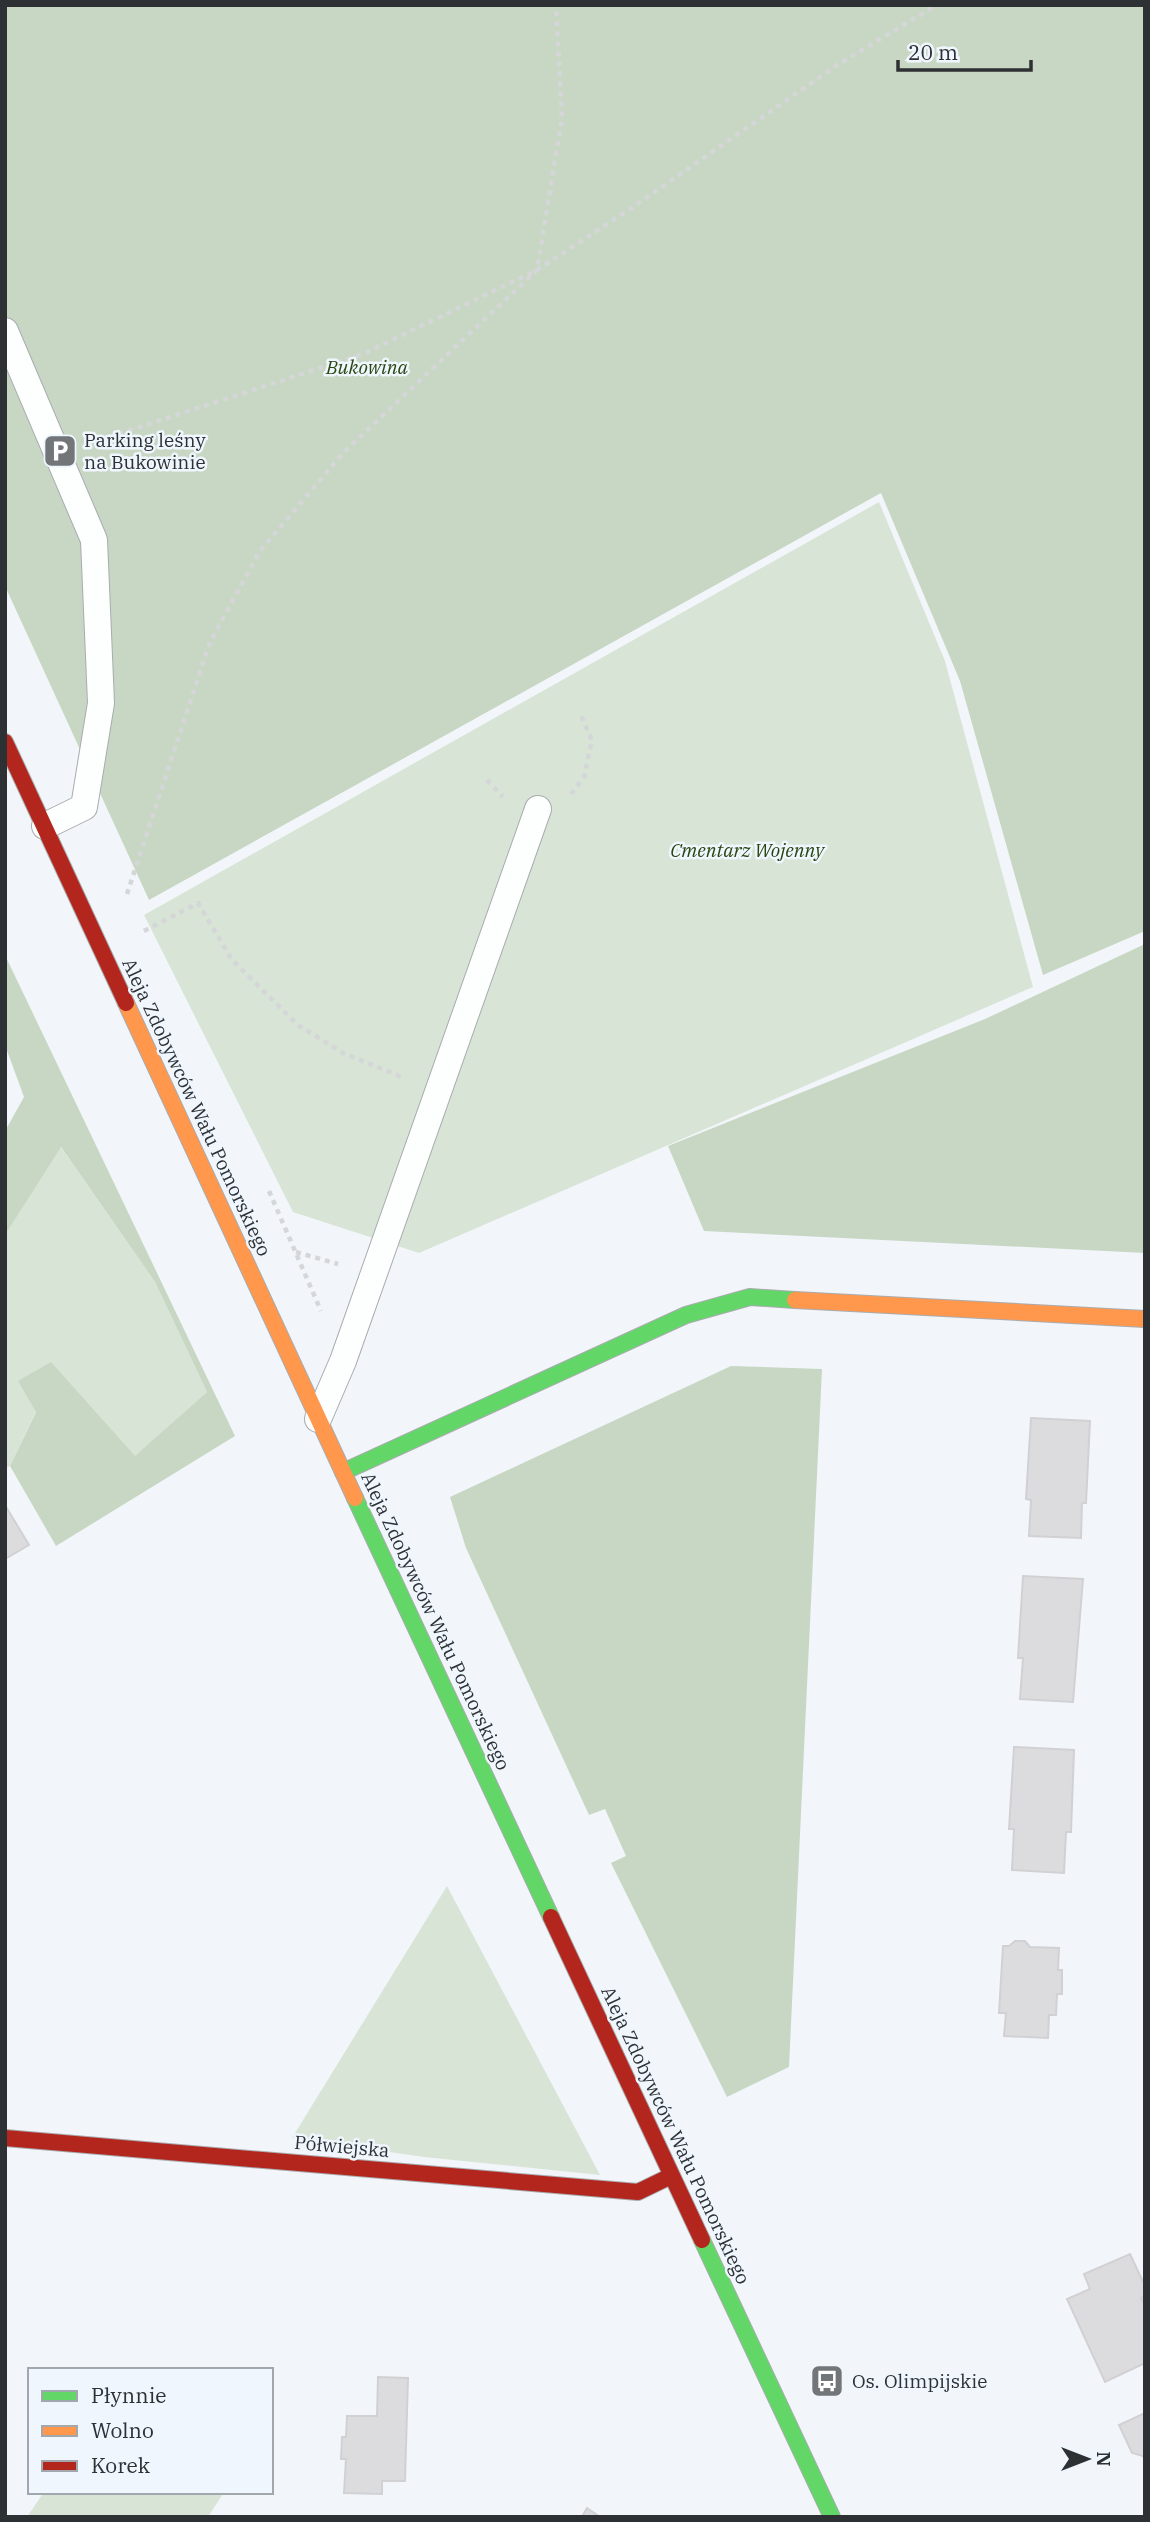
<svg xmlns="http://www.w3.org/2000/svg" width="1150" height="2522" viewBox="0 0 1150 2522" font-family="'IBM Plex Serif',serif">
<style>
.green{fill:#d8e4d6}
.forest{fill:#c8d7c4}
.building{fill:#dcdcdf;stroke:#d1d1d3;stroke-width:2}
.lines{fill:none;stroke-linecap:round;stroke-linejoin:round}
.lane-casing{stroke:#a9acaf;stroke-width:28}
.fast-casing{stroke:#a9acaf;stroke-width:18}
.slow-casing{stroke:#a9acaf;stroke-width:18}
.jam-casing{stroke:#a9acaf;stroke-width:18}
.path{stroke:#d4d6d7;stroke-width:4.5;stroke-dasharray:5 5;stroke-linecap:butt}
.lane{stroke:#fdfefe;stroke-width:26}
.fast{stroke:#63d668;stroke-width:16}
.slow{stroke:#ff974d;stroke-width:16}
.jam{stroke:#b3261e;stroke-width:16}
.labels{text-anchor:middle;stroke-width:5;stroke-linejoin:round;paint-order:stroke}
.park-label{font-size:19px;font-style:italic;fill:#28460f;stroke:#eff6fd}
.poi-label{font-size:19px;fill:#2e3134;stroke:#eff6fd;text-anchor:start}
.street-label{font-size:19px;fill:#2e3134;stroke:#eff6fd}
</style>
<rect width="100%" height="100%" fill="#f2f6fa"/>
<path class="green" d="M 879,502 L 945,661 L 1033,987 L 419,1253 L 293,1212 L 144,915 Z
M 60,1146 L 155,1282 L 207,1392 L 135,1457 L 36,1411 L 10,1466 L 5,1468 L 5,1235 Z
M 447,1886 L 600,2175 L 424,2157 L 292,2138 Z
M 44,2492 L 224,2492 L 208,2517 L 27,2517 Z"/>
<path class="forest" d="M 5,5 L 1145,5 L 1145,931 L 1043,975 L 960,681 L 881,493 L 149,900 L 5,586 Z
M 1145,944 L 1145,1253 L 704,1231 L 668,1146 L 985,1019 Z
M 5,955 L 235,1436 L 56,1546 L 10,1466 L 36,1412 L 18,1381 L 51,1362 L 135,1456 L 207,1392 L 155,1282 L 61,1147 L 5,1235 L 5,1131 L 24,1097 L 5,1045 Z
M 731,1366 L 822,1369 L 789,2067 L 727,2097 L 611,1863 L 626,1856 L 605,1809 L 589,1815 L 466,1548 L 450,1497 Z"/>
<path class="building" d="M 1031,1418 L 1090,1421 L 1086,1503 L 1082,1503 L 1081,1538 L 1029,1536 L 1031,1500 L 1026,1499 Z
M 5,1505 L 29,1545 L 5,1559 Z
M 1023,1576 L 1083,1579 L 1073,1702 L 1020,1699 L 1023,1658 L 1018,1658 Z
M 1014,1747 L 1074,1750 L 1071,1832 L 1066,1832 L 1064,1873 L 1012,1870 L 1014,1829 L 1009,1829 Z
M 1015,1941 L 1025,1941 L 1030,1947 L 1059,1948 L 1058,1970 L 1062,1970 L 1062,1994 L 1057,1994 L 1056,2015 L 1049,2015 L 1048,2038 L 1004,2036 L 1006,2013 L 999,2013 L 1003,1946 L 1009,1946 Z
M 1130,2254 L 1145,2286 L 1145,2296 L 1141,2298 L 1145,2306 L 1145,2363 L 1105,2382 L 1067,2299 L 1090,2289 L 1084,2274 Z
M 378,2377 L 408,2378 L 405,2481 L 382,2481 L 382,2494 L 344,2493 L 346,2459 L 341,2459 L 342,2437 L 346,2437 L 347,2416 L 377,2416 Z
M 1145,2413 L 1145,2460 L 1143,2456 L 1132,2453 L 1119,2425 Z
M 587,2508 L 600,2517 L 582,2517 Z"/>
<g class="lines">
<defs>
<path id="lane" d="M 5,331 L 94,540 L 101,703 L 84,807 L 45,826
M 318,1419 L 343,1361 L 538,809"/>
<path id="fast" d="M 343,1472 L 686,1315 L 750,1297 L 795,1300
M 355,1498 L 551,1917
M 702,2240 L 832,2517"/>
<path id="slow" d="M 126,1003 L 355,1498
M 795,1300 L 1145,1319"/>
<path id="jam" d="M 5,742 L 126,1003
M 551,1917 L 702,2240
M 5,2138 L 638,2192 L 671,2176"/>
</defs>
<use href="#lane" class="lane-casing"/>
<use href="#fast" class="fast-casing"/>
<use href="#slow" class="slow-casing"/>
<use href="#jam" class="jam-casing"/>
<path class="path" d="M 109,437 L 363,354 L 537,270 L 636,205 L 837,65 L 937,5
M 487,780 L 503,797
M 571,794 L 584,777 L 592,740 L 581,716
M 127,894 L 210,642 L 260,551 L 343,453 L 537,270 L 562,118 L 556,5
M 144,931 L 198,903 L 232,960 L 298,1025 L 343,1053 L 404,1078
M 269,1191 L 321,1311
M 296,1252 L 338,1264"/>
<use href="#lane" class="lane"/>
<use href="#fast" class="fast"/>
<use href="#slow" class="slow"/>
<use href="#jam" class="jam"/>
</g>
<defs>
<symbol id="parking-square" viewBox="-11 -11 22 22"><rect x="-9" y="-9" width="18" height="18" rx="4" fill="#737679" stroke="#eff6fd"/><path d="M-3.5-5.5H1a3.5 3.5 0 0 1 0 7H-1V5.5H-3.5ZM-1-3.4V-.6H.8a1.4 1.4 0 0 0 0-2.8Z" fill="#fff"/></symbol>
<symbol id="bus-square" viewBox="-11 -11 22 22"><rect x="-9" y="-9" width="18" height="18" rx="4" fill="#737679" stroke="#eff6fd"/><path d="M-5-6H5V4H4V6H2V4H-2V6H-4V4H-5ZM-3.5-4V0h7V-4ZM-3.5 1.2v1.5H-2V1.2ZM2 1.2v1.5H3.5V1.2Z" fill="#fff"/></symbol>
</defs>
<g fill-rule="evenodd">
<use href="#parking-square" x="41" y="432" width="38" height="38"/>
<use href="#bus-square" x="808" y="2362" width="38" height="38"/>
</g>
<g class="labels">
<g class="park-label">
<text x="367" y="374">Bukowina</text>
<text x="747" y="857">Cmentarz Wojenny</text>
</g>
<g class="poi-label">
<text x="84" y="447">Parking leśny<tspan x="84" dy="22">na Bukowinie</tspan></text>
<text x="852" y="2388">Os. Olimpijskie</text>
</g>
<g class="street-label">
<text transform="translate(197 1107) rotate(65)" y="7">Aleja Zdobywców Wału Pomorskiego</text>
<text transform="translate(436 1621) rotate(65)" y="7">Aleja Zdobywców Wału Pomorskiego</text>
<text transform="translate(676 2135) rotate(65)" y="7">Aleja Zdobywców Wału Pomorskiego</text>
<text transform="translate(342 2146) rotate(5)" y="7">Półwiejska</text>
</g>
</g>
<rect width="1150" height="2522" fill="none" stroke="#2e3134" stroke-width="14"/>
<rect x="28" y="2368" width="245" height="126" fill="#eff6fd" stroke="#a2a7ad" stroke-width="2"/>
<rect x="42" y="2391" width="35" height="10" fill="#63d668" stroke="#a2a7ad" stroke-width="2"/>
<text x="91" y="2403" font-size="21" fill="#2e3134">Płynnie</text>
<rect x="42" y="2426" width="35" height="10" fill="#ff974d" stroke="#a2a7ad" stroke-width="2"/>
<text x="91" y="2438" font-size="21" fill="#2e3134">Wolno</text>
<rect x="42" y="2461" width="35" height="10" fill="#b3261e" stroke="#a2a7ad" stroke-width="2"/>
<text x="91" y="2473" font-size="21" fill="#2e3134">Korek</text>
<g transform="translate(1087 2459) rotate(90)" stroke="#eff6fd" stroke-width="5" paint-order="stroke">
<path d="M0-5L12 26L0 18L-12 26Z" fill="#2e3134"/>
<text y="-10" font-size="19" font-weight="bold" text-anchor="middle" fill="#2e3134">N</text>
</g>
<path d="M898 60v10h133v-10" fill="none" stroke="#2e3134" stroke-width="3.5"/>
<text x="908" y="60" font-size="21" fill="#2e3134" stroke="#eff6fd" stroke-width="5" paint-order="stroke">20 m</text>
</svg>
